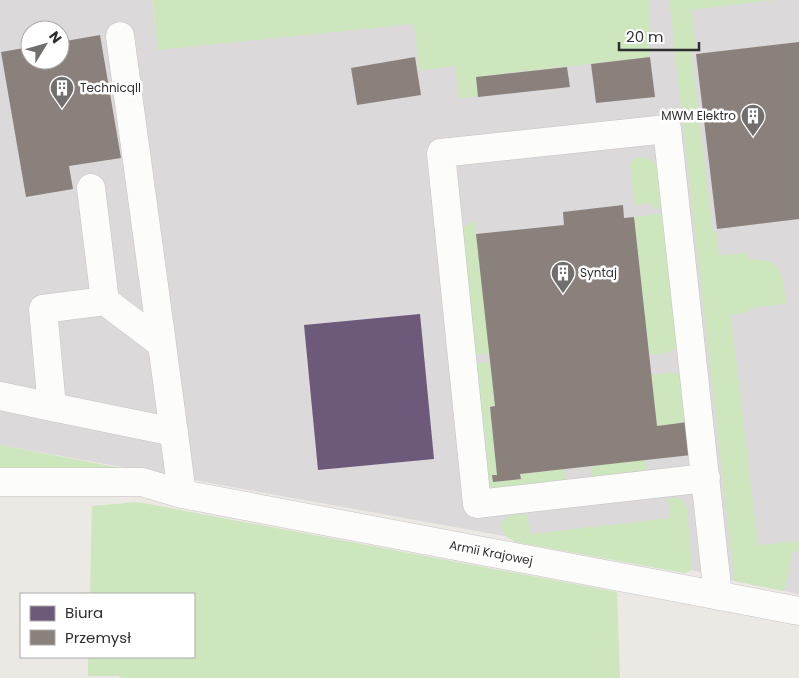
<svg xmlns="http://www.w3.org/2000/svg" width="799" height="678" viewBox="0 0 799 678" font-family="Poppins,sans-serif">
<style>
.industrial{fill:#dcd9db;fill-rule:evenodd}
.green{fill:#cee6be}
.offices{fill:#6d597a}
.industry{fill:#8a817c}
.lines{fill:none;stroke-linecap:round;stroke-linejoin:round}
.minor-casing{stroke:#c5c4c5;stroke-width:29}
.minor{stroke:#fcfcfb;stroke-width:28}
.labels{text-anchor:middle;stroke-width:5;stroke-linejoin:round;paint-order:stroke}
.poi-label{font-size:12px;fill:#2e2e2e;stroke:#fff;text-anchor:start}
.street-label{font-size:12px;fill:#2e2e2e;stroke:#fff}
</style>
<rect width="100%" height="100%" fill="#ece8e4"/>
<path class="industrial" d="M 0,0 L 152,0 L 158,49 L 647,0 L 799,0 L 799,594 L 734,581 L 692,570 L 0,445 ZM 30,30 L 60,30 L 60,60 L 30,60 Z"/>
<path class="green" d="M 152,0 L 650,0 L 650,57 L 476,77 L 478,97 L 459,98 L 455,66 L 419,71 L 414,24 L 158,50 Z
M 669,0 L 775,0 L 692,10 L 696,49 L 691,50 L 713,232 L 717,232 L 719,255 L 748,253 L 749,260 C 785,257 782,275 786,304 L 751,308 L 750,312 L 731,315 L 758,545 L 799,541 L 799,552 L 793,551 L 784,591 L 734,581 Z
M 641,157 C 665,158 662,188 665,207 L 653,209 L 652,203 L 634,205 L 630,164 L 634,159 Z
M 666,213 L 681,343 C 672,354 663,354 649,355 L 634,217 Z
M 475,221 L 490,353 L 473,355 L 462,227 Z
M 490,362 L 495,406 L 490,407 L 497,475 L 492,476 L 521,479 L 520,474 L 564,469 L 566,481 L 492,489 L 486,484 L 474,363 Z
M 672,372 L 680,374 L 685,378 L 688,422 L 657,426 L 651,375 Z
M 0,445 L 127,469 L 0,474 Z
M 645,460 L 647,470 L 644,473 L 592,479 L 591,466 Z
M 678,497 L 685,503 L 687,508 L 692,570 L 684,573 L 515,542 L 505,536 L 500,527 C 503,513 515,515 527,514 L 530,534 L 670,518 L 668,498 Z
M 138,502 L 617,592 L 620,678 L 123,678 L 118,676 L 88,676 L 88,657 L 194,657 L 194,594 L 90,594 L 92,506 Z"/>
<path class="offices" d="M 420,314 L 434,459 L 318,470 L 304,325 Z"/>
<path class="industry" d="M 100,35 L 121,158 L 69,166 L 73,189 L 26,197 L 1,52 L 30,47 L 30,60 L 60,60 L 60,42 Z
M 799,42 L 799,219 L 717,229 L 696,54 Z
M 415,57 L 421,95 L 357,105 L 351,68 Z
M 650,57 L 655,97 L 596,103 L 591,64 Z
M 567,67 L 570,87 L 478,97 L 476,77 Z
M 623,205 L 624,218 L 634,217 L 657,426 L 688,422 L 691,455 L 520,474 L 521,479 L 493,482 L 492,475 L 497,475 L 490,407 L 495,406 L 476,234 L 564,225 L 563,212 Z"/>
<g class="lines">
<defs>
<path id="minor" d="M 120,36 L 162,344
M 91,188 L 105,301 L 162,344 L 182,494
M 105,301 L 43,309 L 52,407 L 174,432
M 0,396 L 52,407
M 706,478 L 477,504 L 441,153 L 667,129 L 718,596
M 0,482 L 142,482 L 182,494 L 799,611"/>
</defs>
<use href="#minor" class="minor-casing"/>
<use href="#minor" class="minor"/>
</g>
<defs>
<symbol id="building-pin" viewBox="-11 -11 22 30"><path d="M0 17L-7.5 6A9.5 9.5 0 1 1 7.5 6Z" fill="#706f6e" stroke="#fff"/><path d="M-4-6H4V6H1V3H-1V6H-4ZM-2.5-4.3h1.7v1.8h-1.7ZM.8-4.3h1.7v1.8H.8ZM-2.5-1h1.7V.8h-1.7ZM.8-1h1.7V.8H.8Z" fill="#fff"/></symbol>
</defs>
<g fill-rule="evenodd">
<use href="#building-pin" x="48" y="74" width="28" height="38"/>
<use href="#building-pin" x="739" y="102" width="28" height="38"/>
<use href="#building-pin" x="549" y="259" width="28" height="38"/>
</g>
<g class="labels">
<g class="poi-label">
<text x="80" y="92">Technicqll</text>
<text x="736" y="120" text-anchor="end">MWM Elektro</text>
<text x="580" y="277">Syntaj</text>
</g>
<g class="street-label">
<text transform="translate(491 553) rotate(11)" y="4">Armii Krajowej</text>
</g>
</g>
<rect x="20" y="593" width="175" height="65" fill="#ffffff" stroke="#ababab"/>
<rect x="30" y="606" width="25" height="15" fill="#6d597a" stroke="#ababab"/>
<text x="65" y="618" font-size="15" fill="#2e2e2e">Biura</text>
<rect x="30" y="630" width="25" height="15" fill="#8a817c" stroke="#ababab"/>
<text x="65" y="643" font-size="15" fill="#2e2e2e">Przemysł</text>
<g transform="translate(45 45) rotate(53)"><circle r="24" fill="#ffffff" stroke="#ababab"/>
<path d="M0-4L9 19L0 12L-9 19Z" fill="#706f6e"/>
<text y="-8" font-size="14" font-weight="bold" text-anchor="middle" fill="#2e2e2e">N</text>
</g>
<path d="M619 42v8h80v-8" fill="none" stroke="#2e2e2e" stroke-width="2.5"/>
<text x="626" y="42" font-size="15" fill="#2e2e2e" stroke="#ffffff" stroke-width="4" paint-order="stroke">20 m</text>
</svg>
